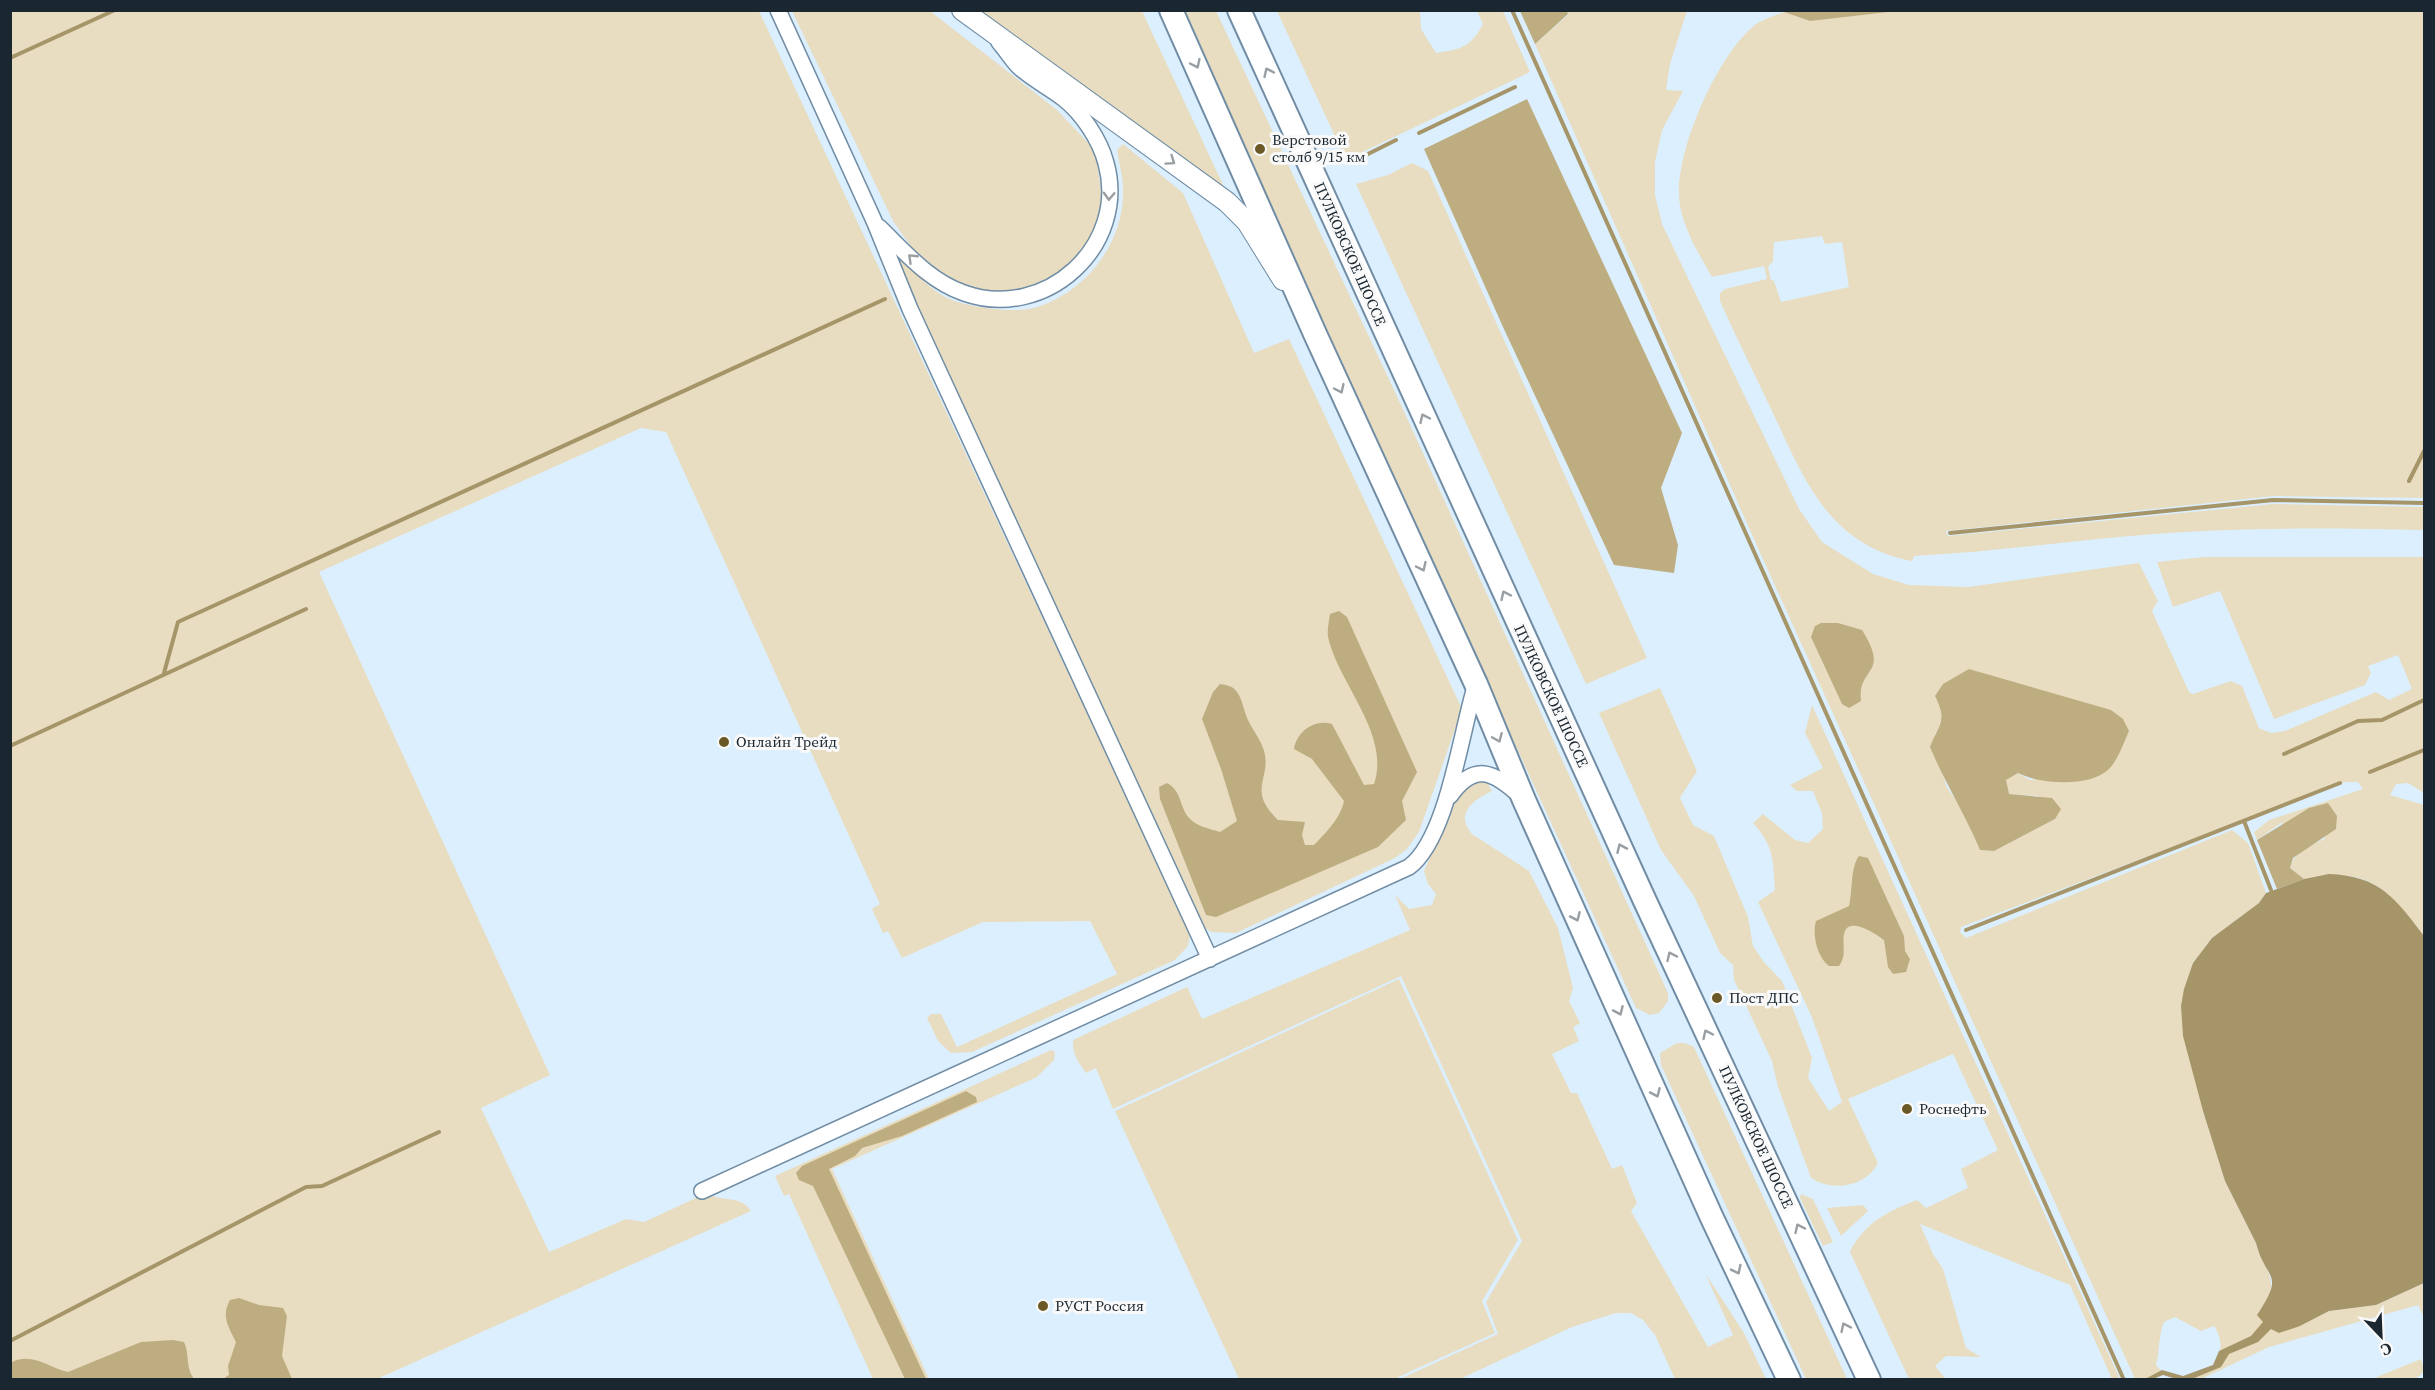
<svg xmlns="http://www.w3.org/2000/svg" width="2435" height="1390" viewBox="0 0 2435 1390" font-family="'Source Serif 4',serif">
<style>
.green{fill:#e8ddc0;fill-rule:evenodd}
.forest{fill:#bead80}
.water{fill:#a69569}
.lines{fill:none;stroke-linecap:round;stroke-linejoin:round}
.stream{stroke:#a69569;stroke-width:4}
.minor-casing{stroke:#708da5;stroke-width:18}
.major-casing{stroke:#708da5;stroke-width:22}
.highway-casing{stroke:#708da5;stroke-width:26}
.minor{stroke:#fff;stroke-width:15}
.major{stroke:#fff;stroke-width:20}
.highway{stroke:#fff;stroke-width:22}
.oneway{stroke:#989ea2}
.poi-dot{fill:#6a5826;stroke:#f9f9f9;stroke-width:2}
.labels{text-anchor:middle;stroke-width:6;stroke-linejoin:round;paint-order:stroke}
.poi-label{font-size:15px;fill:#1b2730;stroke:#f9f9f9;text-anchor:start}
.street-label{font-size:15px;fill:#1b2730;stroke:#f9f9f9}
</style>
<rect width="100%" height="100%" fill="#dceffe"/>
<path class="green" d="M 1897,10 L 2424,11 L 2424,498 L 2274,496 L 1946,531 L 1948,536 L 2273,504 L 2424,507 L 2424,530 C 2335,528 2244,527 2155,534 C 2074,540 1995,552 1914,556 L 1912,561 C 1828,545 1804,479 1771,409 C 1754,373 1736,337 1720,301 L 1720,293 L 1725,289 L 1767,279 L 1764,266 L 1712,277 C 1698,252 1679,223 1679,193 C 1678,146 1718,54 1755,25 C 1763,19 1774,16 1784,12 L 1810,21 ZM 1822,236 L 1825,244 L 1842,242 L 1849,287 L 1781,302 L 1774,281 L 1771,280 L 1768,267 L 1773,261 L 1774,242 Z
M 10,11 L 759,11 L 1190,934 L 1188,946 L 1175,960 L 972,1052 L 951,1053 L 938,1041 L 927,1018 L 931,1014 L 941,1014 L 957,1047 L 1117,974 L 1090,921 L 983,922 L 902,958 L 888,931 L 883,933 L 872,909 L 880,904 L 666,432 L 641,428 L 319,572 L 550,1075 L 481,1108 L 549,1252 L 626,1219 L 644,1222 L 707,1193 C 722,1203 740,1194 751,1211 L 377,1379 L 11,1379 Z
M 792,11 L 930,11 L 1057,110 L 1095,150 L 1103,203 L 1094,232 L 1079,257 L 1056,278 L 1004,294 L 954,285 L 917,255 L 893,221 Z
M 977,11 L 1142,11 L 1225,189 Z
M 1184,11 L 1216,11 L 1402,407 L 1668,993 L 1668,1001 L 1659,1013 L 1650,1015 L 1636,1008 L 1369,426 Z
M 1277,11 L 1420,11 L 1421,29 L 1436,53 C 1461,49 1470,48 1483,24 L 1477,11 L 1503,11 L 1530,72 L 1346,160 Z
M 1567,11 L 1687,11 L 1670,64 L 1666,90 L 1683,91 L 1662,130 L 1655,162 L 1655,195 L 1662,224 L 1799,509 L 1822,542 L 1873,574 L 1909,585 L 1968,587 L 2139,563 L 2158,601 L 2152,611 L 2189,692 L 2193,694 L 2231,681 L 2242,686 L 2259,728 L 2271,733 L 2285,731 L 2376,692 L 2389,700 L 2412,689 L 2398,655 L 2368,666 L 2371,673 L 2365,685 L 2274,719 L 2220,591 L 2173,607 L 2157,562 L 2204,557 L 2424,557 L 2424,793 L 2408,783 L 2396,784 L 2390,795 L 2424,805 L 2424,936 C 2386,888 2370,866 2304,879 L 2290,868 C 2295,851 2310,846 2326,838 L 2281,823 L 2257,840 L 2254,832 L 2269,820 L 2363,789 L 2358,782 L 2345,782 L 1961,927 L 1960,932 L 1966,938 L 2232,830 L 2248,843 L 2266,893 L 2259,903 L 2212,938 L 2193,963 L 2203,1111 L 2225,1181 L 2256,1243 C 2261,1263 2275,1273 2270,1295 L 2300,1326 L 2329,1311 L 2376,1305 L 2424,1283 L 2424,1318 L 2418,1305 L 2269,1347 L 2201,1379 L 2184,1380 L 2216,1367 C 2222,1352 2223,1340 2214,1326 L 2201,1331 L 2175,1317 L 2164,1322 C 2158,1337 2160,1350 2156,1365 L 2163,1373 L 2147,1379 L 2135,1379 L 1757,546 L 1535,44 L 1568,15 ZM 1941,709 L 2129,731 L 2109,769 L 2030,780 L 2018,773 L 2005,780 L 2009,794 L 2038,796 L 2055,819 L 1994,851 L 1980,850 L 1963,810 L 1946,786 L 1935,734 L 1943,723 Z
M 1123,144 L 1183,193 L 1254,353 L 1289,339 L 1462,709 L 1419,832 L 1407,849 L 1395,858 L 1236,933 L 1212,932 L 1203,927 L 892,255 L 896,253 C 912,269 931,292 952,300 C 973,308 1016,314 1037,307 C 1085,292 1122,245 1123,195 C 1124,179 1119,164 1117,150 Z
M 1412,163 L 1428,171 L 1647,658 L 1586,684 L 1356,184 L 1388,175 Z
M 1660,688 L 1697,771 L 1680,798 L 1693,825 L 1714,836 L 1748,917 L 1753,946 L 1763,961 L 1782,981 L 1812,1058 L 1808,1078 L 1829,1111 L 1842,1102 L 1811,1015 L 1758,902 L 1775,890 C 1773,860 1774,846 1753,823 L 1763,814 L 1795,840 L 1808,843 L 1823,829 L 1822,813 L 1813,791 L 1797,791 L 1790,785 L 1823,768 L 1805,733 L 1812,705 L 2120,1379 L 2112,1379 L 2070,1285 L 1920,1224 L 1933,1254 L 1943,1269 L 1966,1348 L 1981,1357 L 1946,1356 L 1935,1366 L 1946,1379 L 1909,1379 L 1850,1252 C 1864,1223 1888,1211 1917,1200 L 1926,1208 L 1968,1188 L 1961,1169 L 1998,1150 L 1953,1054 L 1848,1099 L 1878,1163 C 1866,1187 1833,1192 1811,1178 L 1778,1087 L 1772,1061 L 1734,980 L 1733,965 L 1720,953 L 1694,896 L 1661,850 L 1599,713 Z
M 1486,780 L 1492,791 C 1474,800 1454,813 1472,834 L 1529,871 L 1558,928 L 1573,988 L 1569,1001 L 1580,1023 L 1573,1027 L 1579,1041 L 1552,1054 L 1571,1093 L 1577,1093 L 1612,1169 L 1622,1165 L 1637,1203 L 1631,1211 L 1708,1347 L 1733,1335 L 1705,1273 L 1744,1333 L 1766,1379 L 1675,1379 L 1655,1335 L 1643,1320 L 1631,1313 L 1616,1313 L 1572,1327 L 1460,1379 L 1400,1379 L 1498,1334 L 1486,1302 L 1522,1241 L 1401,976 L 1113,1109 L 1096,1068 L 1086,1073 C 1078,1062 1072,1053 1073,1040 L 1187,987 L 1202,1019 L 1410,930 L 1395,895 L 1409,909 L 1432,905 L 1436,894 L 1428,884 L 1424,871 L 1462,785 Z
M 1399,979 L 1518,1240 L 1482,1301 L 1495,1333 L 1394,1379 L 1239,1379 L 1115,1111 Z
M 1677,1043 L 1685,1043 L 1694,1047 L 1847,1379 L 1806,1379 L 1661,1065 L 1660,1053 Z
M 1051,1050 L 1055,1052 L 1054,1060 L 1037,1077 L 832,1169 L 929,1379 L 873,1379 L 789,1194 L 784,1196 L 775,1176 Z
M 1801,1194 L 1813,1199 L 1833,1242 L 1823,1246 L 1800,1198 Z
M 1863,1205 L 1868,1211 L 1841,1236 L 1827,1208 Z
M 2421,1359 L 2424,1370 C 2417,1386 2386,1380 2372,1379 Z"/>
<path class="forest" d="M 1791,10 L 1897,10 L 1897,11 L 1810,21 L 1784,12 Z
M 1520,11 L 1567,11 L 1568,14 L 1535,44 Z
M 1527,99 L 1682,433 L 1661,488 L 1678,545 L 1674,573 L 1614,565 L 1503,327 L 1424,149 Z
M 1339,611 L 1347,617 L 1417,772 L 1402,801 L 1406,820 L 1378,847 L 1216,917 L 1206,915 L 1160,799 L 1159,787 L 1167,783 C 1182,791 1179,806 1189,818 C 1196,826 1210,829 1220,832 L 1237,821 L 1221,769 L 1202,719 L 1213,692 L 1220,684 C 1227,685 1233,686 1237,692 C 1243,700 1244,713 1249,722 C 1254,732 1261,740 1264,751 C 1272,779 1246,789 1278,820 L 1305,822 L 1302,835 L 1305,845 L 1314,845 C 1326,833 1341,817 1344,801 L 1312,759 L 1294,749 C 1297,731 1315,719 1332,724 L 1364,785 L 1374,784 C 1391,734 1338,683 1328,637 C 1327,630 1329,621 1330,614 Z
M 1821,623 L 1838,623 L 1862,630 C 1891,676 1857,666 1861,701 L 1849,708 L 1842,704 L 1811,637 L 1815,626 Z
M 1969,669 L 2111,710 L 2123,719 L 2129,731 C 2124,742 2118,760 2109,769 C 2090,788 2039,784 2018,773 L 2006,780 L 2009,794 L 2052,798 L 2061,809 L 2055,819 L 1994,851 L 1980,850 C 1965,814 1945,783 1930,747 C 1939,724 1948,722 1935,696 L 1943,684 Z
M 2328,803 L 2337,816 L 2336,829 L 2293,858 L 2290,868 L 2304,879 L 2277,889 L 2257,840 L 2309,808 Z
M 1859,856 L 1868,858 L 1904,936 L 1905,951 L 1910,959 L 1906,972 L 1893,974 L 1888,967 L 1884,940 C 1876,934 1848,915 1844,934 C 1842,947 1847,955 1839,966 L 1829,966 C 1817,957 1812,935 1816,921 L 1849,906 C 1853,891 1850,868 1859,856 Z
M 966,1091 L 976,1097 L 977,1102 L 902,1136 L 862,1148 L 855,1156 L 829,1169 L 926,1379 L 905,1379 L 813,1186 L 799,1180 L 796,1173 L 802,1166 Z
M 239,1298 L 259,1305 L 283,1308 L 287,1316 L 282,1356 L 292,1379 L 223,1379 L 229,1375 L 228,1366 L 236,1342 C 228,1326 221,1316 230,1300 Z
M 173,1340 L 184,1342 C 190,1355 185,1367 194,1379 L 11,1379 L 12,1362 C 32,1352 48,1367 68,1372 L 141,1342 Z"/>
<path class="water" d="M 2329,874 C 2380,876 2395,898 2424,936 L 2424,1283 L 2376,1305 L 2329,1311 L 2300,1326 L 2279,1333 L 2271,1329 L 2258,1342 L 2229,1354 L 2221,1367 L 2192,1379 L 2176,1379 L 2163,1375 L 2153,1379 L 2129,1379 L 2145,1379 L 2162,1370 L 2183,1376 L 2213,1365 L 2219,1351 L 2251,1336 L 2263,1322 L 2257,1315 C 2286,1271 2266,1282 2256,1243 L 2225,1181 L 2203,1111 L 2183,1036 L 2181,1006 L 2184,989 L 2193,963 L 2212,938 L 2259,903 L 2266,893 L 2304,879 Z"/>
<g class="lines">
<path class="stream" d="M 1512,10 L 2124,1380
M 10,58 L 115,10
M 1419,133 L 1515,87
M 1352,162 L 1396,140
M 2409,481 L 2424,451
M 1950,533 L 2273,500 L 2424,503
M 164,673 L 178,622 L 885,299
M 10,746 L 306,609
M 2284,754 L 2358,721 L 2382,720 L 2424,700
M 2370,772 L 2424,750
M 2244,821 L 2271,890
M 1966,930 L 2340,783
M 10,1341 L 306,1187 L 322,1186 L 439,1132"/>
<defs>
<path id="minor" d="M 778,10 L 875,223 L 910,309 L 1210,959
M 879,227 C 905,252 929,281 964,293 C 1045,322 1129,246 1106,163 C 1100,140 1082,113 1064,99 C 1050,88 1032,79 1019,67 C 1012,60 1006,50 999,42
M 1450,796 C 1474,762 1493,771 1520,796
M 702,1191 L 1409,867 C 1448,838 1461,730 1476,684"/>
<path id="major" d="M 962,10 L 1227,202 L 1247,222 L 1283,280"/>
<path id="highway" d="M 1171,10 L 1316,336 L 1476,684 L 1524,800 L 1712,1218 L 1789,1380
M 1239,10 L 1645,901 L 1869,1380"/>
</defs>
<use href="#minor" class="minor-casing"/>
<use href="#major" class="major-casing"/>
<use href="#highway" class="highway-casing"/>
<use href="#minor" class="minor"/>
<use href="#major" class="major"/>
<use href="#highway" class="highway"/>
</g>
<defs><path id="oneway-chevron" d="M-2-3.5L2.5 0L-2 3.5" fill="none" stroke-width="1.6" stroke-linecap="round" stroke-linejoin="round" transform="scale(1.5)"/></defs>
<g class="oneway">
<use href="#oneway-chevron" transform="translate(1196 64) rotate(65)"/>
<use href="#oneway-chevron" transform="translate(1268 72) rotate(-115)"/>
<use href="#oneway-chevron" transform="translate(1171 161) rotate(35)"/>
<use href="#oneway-chevron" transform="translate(1109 196) rotate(92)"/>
<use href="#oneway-chevron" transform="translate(912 258) rotate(-136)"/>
<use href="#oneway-chevron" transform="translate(1340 389) rotate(65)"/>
<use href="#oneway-chevron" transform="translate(1424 418) rotate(-115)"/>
<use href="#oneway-chevron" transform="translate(1422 567) rotate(65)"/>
<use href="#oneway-chevron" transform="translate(1505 595) rotate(-115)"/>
<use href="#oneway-chevron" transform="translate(1498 738) rotate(67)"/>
<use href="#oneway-chevron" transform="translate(1621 848) rotate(-114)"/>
<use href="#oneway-chevron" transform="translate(1576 917) rotate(66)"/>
<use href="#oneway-chevron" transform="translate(1671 956) rotate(-115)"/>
<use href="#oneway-chevron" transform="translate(1619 1011) rotate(66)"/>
<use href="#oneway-chevron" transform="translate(1707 1034) rotate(-115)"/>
<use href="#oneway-chevron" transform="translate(1656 1093) rotate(66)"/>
<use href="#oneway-chevron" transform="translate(1799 1228) rotate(-115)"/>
<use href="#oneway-chevron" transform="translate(1737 1270) rotate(64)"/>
<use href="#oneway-chevron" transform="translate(1845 1327) rotate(-115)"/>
</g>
<g class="poi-dot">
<circle cx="1260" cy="149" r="6"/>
<circle cx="724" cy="742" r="6"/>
<circle cx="1717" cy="998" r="6"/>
<circle cx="1907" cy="1109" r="6"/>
<circle cx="1043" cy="1306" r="6"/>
</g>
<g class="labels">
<g class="poi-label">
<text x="1272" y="145">Верстовой<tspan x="1272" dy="17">столб 9/15 км</tspan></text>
<text x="736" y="747">Онлайн Трейд</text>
<text x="1729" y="1003">Пост ДПС</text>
<text x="1919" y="1114">Роснефть</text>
<text x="1055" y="1311">РУСТ Россия</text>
</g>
<g class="street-label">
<text transform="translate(1350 254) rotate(66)" y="5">ПУЛКОВСКОЕ ШОССЕ</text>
<text transform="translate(1551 696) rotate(65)" y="5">ПУЛКОВСКОЕ ШОССЕ</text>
<text transform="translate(1756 1137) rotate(65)" y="5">ПУЛКОВСКОЕ ШОССЕ</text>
</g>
</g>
<rect width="2435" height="1390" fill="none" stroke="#1b2730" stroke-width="24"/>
<g transform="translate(2381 1336) rotate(157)" stroke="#f9f9f9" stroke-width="4.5" paint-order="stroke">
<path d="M0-4.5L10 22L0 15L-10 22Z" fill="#1b2730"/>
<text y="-9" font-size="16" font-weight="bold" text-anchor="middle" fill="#1b2730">С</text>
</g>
</svg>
